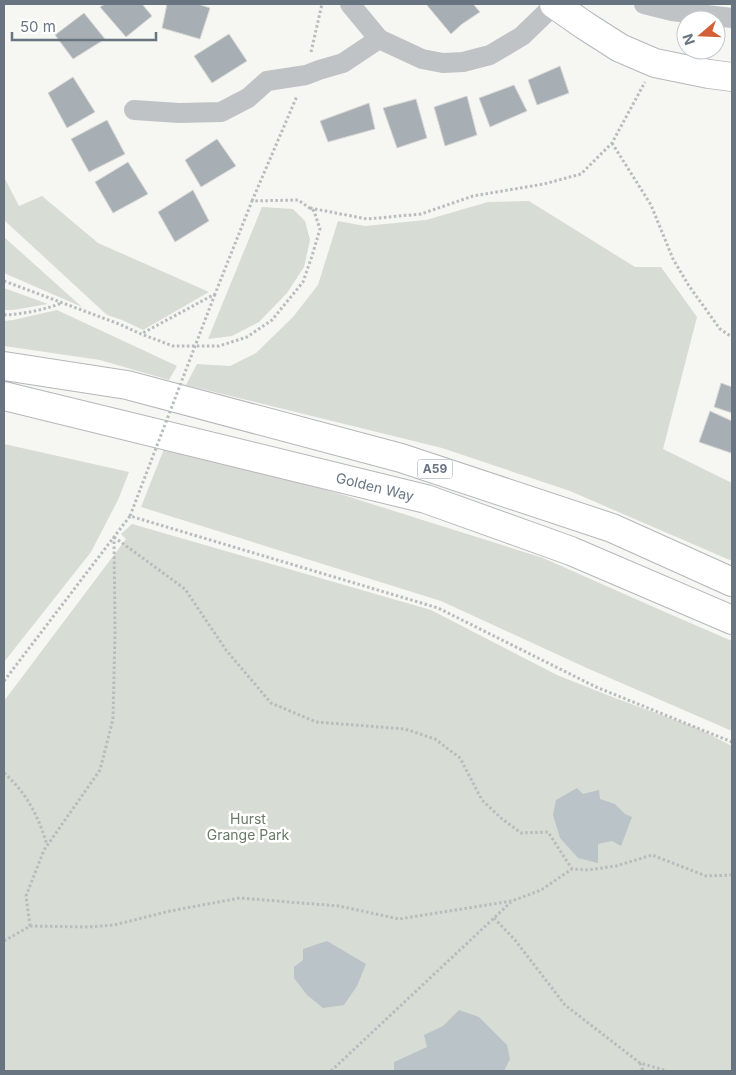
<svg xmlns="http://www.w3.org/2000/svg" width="736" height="1075" viewBox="0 0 736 1075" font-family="Inter,sans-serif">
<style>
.green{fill:#d7dcd4}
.water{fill:#bac3c8}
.building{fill:#a8afb4;stroke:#d7d7d5}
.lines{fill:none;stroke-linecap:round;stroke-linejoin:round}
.secondary-casing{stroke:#b4b8bc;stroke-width:30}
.highway-casing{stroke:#b4b7ba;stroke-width:30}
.path{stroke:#b9bcbe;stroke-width:3;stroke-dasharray:2.5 2.5;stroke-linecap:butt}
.street{stroke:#bfc3c6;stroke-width:20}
.secondary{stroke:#fff;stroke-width:28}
.highway{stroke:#fff;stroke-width:28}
.path-bridge{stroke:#b9bcbe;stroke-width:3;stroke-dasharray:2.5 2.5;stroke-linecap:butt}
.labels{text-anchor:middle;stroke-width:5;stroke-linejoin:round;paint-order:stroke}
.shield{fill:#fff;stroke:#959ea7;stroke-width:1}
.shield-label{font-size:12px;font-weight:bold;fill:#687581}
.street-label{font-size:14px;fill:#687581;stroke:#fff}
.park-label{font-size:14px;fill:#697966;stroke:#fff}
</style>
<rect width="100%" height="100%" fill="#f6f6f3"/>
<path class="green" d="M 4,177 L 19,206 L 42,196 L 98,243 L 209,292 L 143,330 L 122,320 L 107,315 L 4,220 Z
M 529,201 L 635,267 L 661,267 L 697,317 L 663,449 L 732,483 L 732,561 L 570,491 L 442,448 L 186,385 L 197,364 L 230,366 L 256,353 L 293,317 L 318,285 L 338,221 L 365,226 L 426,220 L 488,202 Z
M 262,207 L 293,209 L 305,221 L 310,240 L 304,267 L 287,293 L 259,322 L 232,336 L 208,339 Z
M 4,237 L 82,307 L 4,273 Z
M 4,288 L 48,304 L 13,310 L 4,310 Z
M 57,310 L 177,366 L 169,380 L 100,360 L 4,346 L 4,321 L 13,320 Z
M 4,444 L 129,472 L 118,500 L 91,552 L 4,662 Z
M 166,444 L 340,494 L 543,558 L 665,612 L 732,641 L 732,731 L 589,669 L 441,601 L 141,507 Z
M 132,524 L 431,610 L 557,675 L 615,698 L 697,728 L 732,746 L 732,1071 L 4,1071 L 4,701 L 126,539 L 121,534 Z"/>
<path class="water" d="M 577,788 L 583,794 L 599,790 L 600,799 L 615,804 L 625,814 L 632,817 L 621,846 L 612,841 L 598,844 L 598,863 L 578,858 L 560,838 L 553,815 L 556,800 Z
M 327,941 L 366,964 L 357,986 L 344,1005 L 323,1008 L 307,995 L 294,978 L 294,967 L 303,960 L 303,949 Z
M 459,1010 L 479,1017 L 507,1045 L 510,1059 L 504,1071 L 394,1070 L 394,1062 L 427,1047 L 424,1035 L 443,1026 Z"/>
<path class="building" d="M 105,4 L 142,4 L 152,16 L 126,37 L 100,7 Z
M 167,4 L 198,4 L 210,8 L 200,39 L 162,28 Z
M 426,4 L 473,4 L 480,12 L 462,24 L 451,34 Z
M 84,13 L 105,39 L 73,59 L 55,35 Z
M 229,34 L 247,61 L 212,83 L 194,56 Z
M 560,66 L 569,93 L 537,105 L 528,80 Z
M 73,77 L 95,112 L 67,128 L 48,93 Z
M 514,85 L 527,111 L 490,127 L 479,98 Z
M 467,96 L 477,135 L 445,146 L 434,107 Z
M 416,99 L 427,138 L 397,148 L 383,108 Z
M 369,103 L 375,129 L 328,142 L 320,121 Z
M 107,120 L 125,154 L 89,172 L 71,139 Z
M 217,139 L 236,166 L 201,187 L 185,160 Z
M 128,162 L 148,194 L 113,213 L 95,182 Z
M 193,190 L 209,221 L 175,242 L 158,212 Z
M 721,383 L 732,387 L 732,413 L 714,407 Z
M 710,411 L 732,421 L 732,448 L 731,453 L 699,442 Z"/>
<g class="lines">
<defs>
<path id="secondary" d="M 554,4 L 584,25 L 620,48 L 655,63 L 709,74 L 732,77"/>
<path id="highway" d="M 4,366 L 127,385 L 401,458 L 612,528 L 732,582
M 4,396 L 426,499 L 571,551 L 732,620"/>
</defs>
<use href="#secondary" class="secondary-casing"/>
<use href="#highway" class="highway-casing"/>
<path class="path" d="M 311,52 L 322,4
M 612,143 L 651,205 L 673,259 L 689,286 L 720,329 L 732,337
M 252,201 L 297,96
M 310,208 L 367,219 L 421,214 L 473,196 L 544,184 L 581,174 L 612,143 L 645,82
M 4,281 L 119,324 L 141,334 L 173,346 L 219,346 L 247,337 L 272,320 L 303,282 L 312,256 L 320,229 L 314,211 L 298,200 L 252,201 L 215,294 L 141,334
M 4,315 C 24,314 43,310 62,303
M 114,537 L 185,589 L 226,650 L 271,703 L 316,722 L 405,729 L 435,739 L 460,758 L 482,800 L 501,818 L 521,833 L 548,832 L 572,869
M 4,681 L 130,516 L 438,608 L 596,687 L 732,742
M 4,773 C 26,792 39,817 47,845
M 494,918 L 515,940 L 565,1005 L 640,1063 L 667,1071
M 30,926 L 26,896 L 44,850 L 100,770 L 113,719 L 115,631 L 114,537
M 4,941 L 30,926 L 88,927 L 114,925 L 170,911 L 240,898 L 339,906 L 399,919 L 512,901 L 541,890 L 572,869 L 588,870 L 616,866 L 652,855 L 706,876 L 732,875
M 640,1063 L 643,1071
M 331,1071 L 511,902"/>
<path class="street" d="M 350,4 L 379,39 L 422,59 L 443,63 L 463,62 L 490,55 L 522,36 L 555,4
M 644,4 L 672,11 L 732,18
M 134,110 L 179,113 L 221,112 L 248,98 L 267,81 L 306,75 L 319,70 L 343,63 L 379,39"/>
<use href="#secondary" class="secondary"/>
<use href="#highway" class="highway"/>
<path class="path-bridge" d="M 130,516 L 215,294"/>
</g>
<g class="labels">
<rect class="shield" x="417.5" y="459.5" width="35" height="19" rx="4"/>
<g class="shield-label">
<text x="435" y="473">A59</text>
</g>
<g class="street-label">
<text transform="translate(375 487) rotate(14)" y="5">Golden Way</text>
</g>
<g class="park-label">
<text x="248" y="824">Hurst<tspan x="248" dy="16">Grange Park</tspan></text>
</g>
</g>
<rect width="736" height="1075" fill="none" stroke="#687581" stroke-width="10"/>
<g transform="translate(701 35) rotate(251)"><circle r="24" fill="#ffffff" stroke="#c3c8cd"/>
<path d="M0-4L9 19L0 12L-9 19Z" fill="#d25f37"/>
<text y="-8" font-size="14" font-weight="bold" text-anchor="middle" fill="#687581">N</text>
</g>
<path d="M12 32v8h144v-8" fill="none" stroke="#687581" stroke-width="2.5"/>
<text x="20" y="32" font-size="15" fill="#687581" stroke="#ffffff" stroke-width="4" paint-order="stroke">50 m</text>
</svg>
